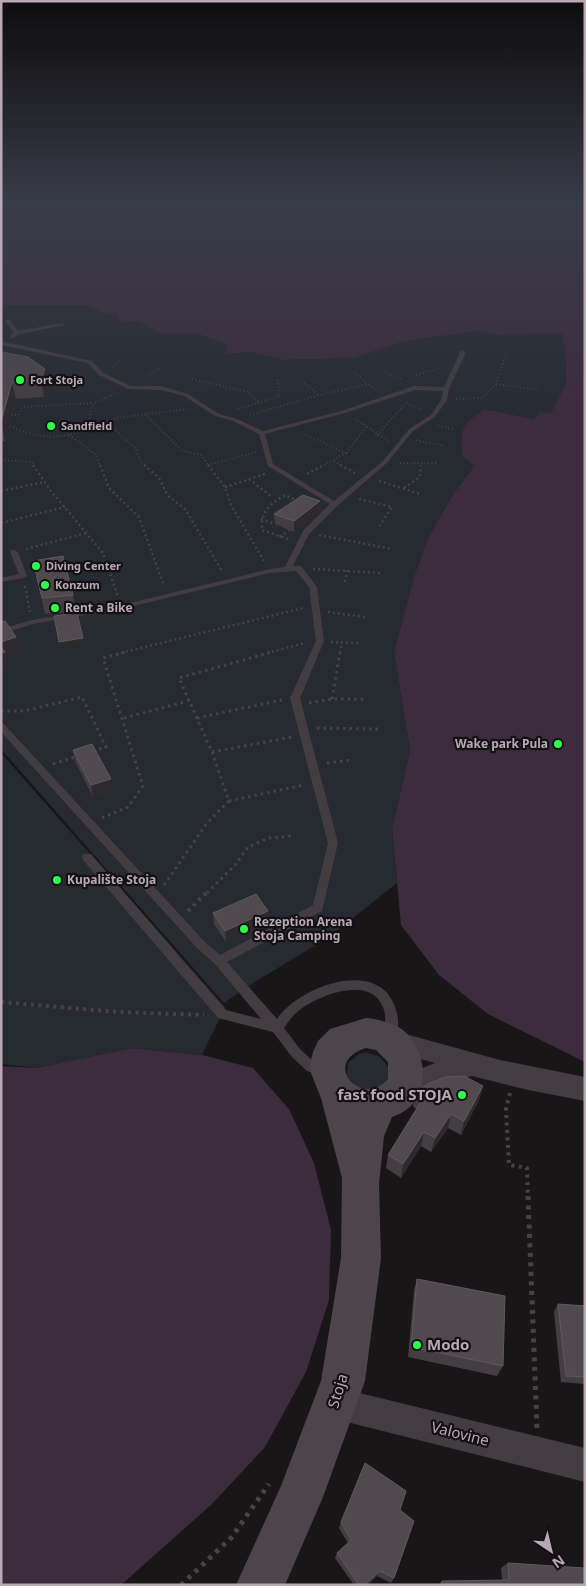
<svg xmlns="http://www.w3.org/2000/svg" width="586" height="1586" viewBox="0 0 586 1586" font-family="'Noto Sans',sans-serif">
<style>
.green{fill:#262a31}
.water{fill:#3d2b3e}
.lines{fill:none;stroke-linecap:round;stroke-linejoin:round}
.path-far4{stroke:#4a4148;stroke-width:2;stroke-dasharray:1 2.5;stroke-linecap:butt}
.path-far3{stroke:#4a4148;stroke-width:2.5;stroke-dasharray:2 3;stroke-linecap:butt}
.path-far2{stroke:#4a4148;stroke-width:3;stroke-dasharray:2.5 4;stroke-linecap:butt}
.path-far1{stroke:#4a4148;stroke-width:4;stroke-dasharray:3 4.5;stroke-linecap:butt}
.path{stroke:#4a4148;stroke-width:5;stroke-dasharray:4 5.5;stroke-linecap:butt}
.service{fill:#433c41;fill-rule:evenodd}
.minor{fill:#433c41;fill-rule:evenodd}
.secondary{fill:#4e454c;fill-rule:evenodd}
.wall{fill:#443e42}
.shaded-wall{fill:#2d292c}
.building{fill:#50494e;stroke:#61585e}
.poi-dot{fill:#2afd4e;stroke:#141113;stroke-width:2}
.labels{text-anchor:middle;stroke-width:4.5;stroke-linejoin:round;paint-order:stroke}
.far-poi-label{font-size:11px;font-weight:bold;fill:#b9a8b6;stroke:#141113;text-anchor:start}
.poi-label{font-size:12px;font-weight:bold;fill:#b9a8b6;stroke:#141113;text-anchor:start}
.near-poi-label{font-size:15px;font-weight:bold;fill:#b9a8b6;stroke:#141113;text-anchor:end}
.near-street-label{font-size:15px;fill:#b9a8b6;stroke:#141113}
</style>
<rect width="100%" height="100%" fill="#191618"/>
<path class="green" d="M 45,303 L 85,305 L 107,314 L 116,314 L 121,323 L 137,321 L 164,335 L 196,333 L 227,345 L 227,354 L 251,352 L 282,360 L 354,358 L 405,341 L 480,331 L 496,335 L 562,332 L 566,360 L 566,383 L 551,414 L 534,419 L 485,409 L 474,466 L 453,494 L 430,534 L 394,653 L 410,750 L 392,829 L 397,883 L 329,937 L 253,983 L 224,1003 L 1,749 L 1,305 Z
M 1,753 L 225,1007 L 202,1055 L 131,1048 L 36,1068 L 1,1064 Z
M 366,1052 L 380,1057 L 389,1068 L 388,1081 L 377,1091 L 355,1088 L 347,1076 L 348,1063 L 359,1054 Z"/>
<path class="water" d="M 1,203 L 585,203 L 585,1062 L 488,1014 L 439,975 L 401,925 L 392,829 L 410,750 L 394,653 L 414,577 L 430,534 L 453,494 L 474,466 L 462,456 C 461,427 460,426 485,409 L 534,419 L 539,412 L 551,413 L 566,383 L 566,360 L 562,333 L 496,335 L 480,331 L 405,341 L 354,358 L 282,360 L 251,352 L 226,354 L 227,345 L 196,333 L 164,335 L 137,321 L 121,323 L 116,314 L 107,314 L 85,305 L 1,305 Z
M 131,1048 L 202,1055 L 253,1068 L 289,1109 L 314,1163 L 331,1230 L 329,1300 L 306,1372 L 265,1447 L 212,1504 L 121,1585 L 1,1585 L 1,1066 L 36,1068 Z"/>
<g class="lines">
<path class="path-far4" d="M 112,367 L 120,361
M 355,372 L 368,384
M 384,372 L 401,379
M 416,375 L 443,367
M 147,376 L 161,367
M 192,379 L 248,392 L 260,403
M 304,383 L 318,394
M 496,384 L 541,390
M 456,399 L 482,398 L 496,384 L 505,357
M 406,403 L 421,410
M 238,409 L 280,396 L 277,378
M 1,415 L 18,415 L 22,407 L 94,403
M 146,415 L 182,451 L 201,455 L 209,466
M 250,415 L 319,395 L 368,384 L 376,390
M 355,419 L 389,441
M 1,420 C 29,439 57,441 89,429 C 95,427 100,423 107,421 C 132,414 161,413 187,409
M 106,421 L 135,448 L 141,462 L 145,466
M 438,426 L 453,429
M 89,429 L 90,412 L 94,403 L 115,394
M 304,434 L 346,453 L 322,466
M 69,435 L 96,455 L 100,466
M 377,435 L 405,404
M 416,440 L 444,446
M 346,453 L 367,426
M 1,460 L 31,462 L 34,466
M 334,461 L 343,466
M 400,463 L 437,463
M 208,465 L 256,452
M 421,466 L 421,463"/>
<path class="path-far3" d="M 33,465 L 51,491 L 103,553 L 118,597
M 100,465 L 109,488 L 139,517 L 164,586
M 144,465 L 159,478 L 168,496 L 185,509 L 222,571
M 208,465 L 225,487 L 231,505 L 264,561
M 340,465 L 355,473
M 307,474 L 324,465
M 249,479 L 272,497
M 379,481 L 420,494
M 225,487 L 265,474
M 404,488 L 420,477 L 421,465
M 1,491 L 45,482
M 359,499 L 392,507 L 379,527
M 261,519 L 275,524
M 1,523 L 65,507
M 319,535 L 392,549
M 280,537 L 289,530
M 288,539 L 262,530 C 261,511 270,504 285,495 L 298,501
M 26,549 L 86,533
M 313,569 L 382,573
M 345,582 L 347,570
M 25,586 L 30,612
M 328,612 L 365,617
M 331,642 L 358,643
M 121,653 L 303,608
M 267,653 L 305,643
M 340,653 L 342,642"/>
<path class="path-far2" d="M 332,699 L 340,652
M 309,703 L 332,699 L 366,699
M 1,711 L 24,711 L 82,697 L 106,747 L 93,751
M 124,718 L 188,701
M 197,718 L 282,700
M 317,728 L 379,729
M 212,752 L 292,737
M 327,763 L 351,760
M 53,764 L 78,756
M 229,801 L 304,785
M 102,818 L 128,807 L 143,786 L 103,658 L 126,652
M 164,885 L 207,823 L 229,801 L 212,752 L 179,678 L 272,652
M 207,893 L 236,864 L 248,847 L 269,838 L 292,836"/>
<path class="path-far1" d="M 188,911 L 208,891
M 1,1002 L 118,1012 L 204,1015
M 510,1093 L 506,1109 L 509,1165 L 527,1168 L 528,1198"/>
<path class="path" d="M 528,1196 L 537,1428
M 181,1585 L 231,1538 L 269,1484"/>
<path class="service" d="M 6,320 L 10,320 L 18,331 L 62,323 L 65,325 L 19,334 L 12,339 L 9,337 L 14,333 L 5,321 Z
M 1,341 L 92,361 L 103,373 L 131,386 L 161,386 L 188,394 L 219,414 L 237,419 L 263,431 L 341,411 L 414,386 L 444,387 L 460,352 L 463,350 L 466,352 L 449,389 L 447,400 L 435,417 L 413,431 L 387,463 L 337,506 L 309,534 L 293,566 L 301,566 L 317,587 L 324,641 L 300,698 L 338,843 L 322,911 L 227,962 L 277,1019 C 299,986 381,956 396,1010 C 399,1019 399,1031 395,1040 L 391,1042 L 387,1040 C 381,1027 391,1015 378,999 C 361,977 309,999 294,1015 C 290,1019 287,1024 284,1028 L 300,1049 L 314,1062 L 326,1065 L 327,1069 L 326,1073 L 321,1075 L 307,1071 L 292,1057 L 273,1032 L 218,1018 L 83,860 L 82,857 L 83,854 L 91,854 L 226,1010 L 261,1019 L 215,964 L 197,948 L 1,732 L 1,723 L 4,724 L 205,942 L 220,955 L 313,905 L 328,843 L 290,698 L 316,641 L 309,587 L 296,571 L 270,573 L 121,609 L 33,624 L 1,634 L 1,629 L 32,620 L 121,605 L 270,569 L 285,567 L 303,531 L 330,504 L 268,466 L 259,434 L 233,421 L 215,416 L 184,396 L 161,390 L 128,389 L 99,375 L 88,363 L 1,345 ZM 415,390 L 443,391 L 441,400 L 431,415 L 409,429 L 383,461 L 334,501 L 273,464 L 265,434 L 345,413 Z
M 11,550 L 14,550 L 18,552 L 27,576 L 23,578 L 1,582 L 1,578 L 19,574 L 10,552 Z"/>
<path class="minor" d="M 391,1030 L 500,1060 L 585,1077 L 585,1101 L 528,1090 L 472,1076 L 430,1088 L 402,1101 L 393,1098 L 389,1089 L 393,1080 L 435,1063 L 382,1049 L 379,1041 L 382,1033 Z
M 335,1387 L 585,1448 L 585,1482 L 335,1419 L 324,1414 L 319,1403 L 324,1392 Z"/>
<path class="secondary" d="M 366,1018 C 378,1019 393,1023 403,1030 C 426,1048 432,1092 406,1110 C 402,1113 397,1115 392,1117 L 384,1136 L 379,1184 L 381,1258 L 365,1381 L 323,1497 L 285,1585 L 236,1585 L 281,1486 L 321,1381 L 341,1258 L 342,1178 L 321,1098 L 309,1068 L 313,1052 L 318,1041 L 330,1029 ZM 366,1048 L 376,1050 L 388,1062 L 388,1079 C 361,1109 320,1062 366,1048 Z"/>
</g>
<path class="wall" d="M 28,357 L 48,386 L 44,397 L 16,399 L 5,441 L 1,441 L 1,358 Z
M 320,501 L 320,511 L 294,532 L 275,524 L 274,514 Z
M 33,561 L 73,595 L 76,611 L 45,614 Z
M 73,750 L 113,790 L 93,797 L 75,761 Z
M 268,911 L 268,922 L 226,942 L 214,924 L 213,913 Z
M 483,1086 L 479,1100 L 461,1135 L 448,1128 L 431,1152 L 421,1146 L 401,1178 L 386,1168 L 388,1155 L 416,1109 L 413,1106 L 415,1092 Z
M 417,1279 L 503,1366 L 497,1376 L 408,1357 L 414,1290 Z
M 558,1304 L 585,1306 L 585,1384 L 561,1382 L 554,1312 Z
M 400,1510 L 394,1578 L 391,1583 L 377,1576 L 368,1585 L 354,1585 L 335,1558 L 337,1553 L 348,1543 L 339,1528 L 341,1522 Z
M 508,1563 L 585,1585 L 438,1585 L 442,1581 L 502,1580 L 501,1568 Z"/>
<path class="shaded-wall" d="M 45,369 L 48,386 L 44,397 L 41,380 Z
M 12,382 L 16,399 L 5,441 L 1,422 Z
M 320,501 L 320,511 L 294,532 L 294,521 Z
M 16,637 L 20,653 L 6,658 L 9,668 L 1,670 L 1,642 Z
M 83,638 L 84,643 L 60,647 L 59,642 Z
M 111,779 L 113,790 L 93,797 L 91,785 Z
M 268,911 L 268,922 L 226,942 L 225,931 Z
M 483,1086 L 479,1100 L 461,1135 L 464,1121 Z
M 451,1114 L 448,1128 L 431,1152 L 435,1138 Z
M 424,1132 L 421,1146 L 401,1178 L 403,1164 Z
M 380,1571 L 377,1576 L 368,1585 L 365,1585 Z"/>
<path class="building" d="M 2,352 L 28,357 L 45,369 L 41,380 L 12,382 L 1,422 L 1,358 Z
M 303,495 L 320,501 L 294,521 L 274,514 Z
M 63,556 L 73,595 L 42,598 L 33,561 Z
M 77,613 L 83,638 L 59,642 L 54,616 Z
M 5,621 L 16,637 L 1,642 L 1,622 Z
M 1,647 L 5,652 L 1,653 Z
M 92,744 L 111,779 L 91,785 L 73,750 Z
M 256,894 L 268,911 L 225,931 L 213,913 Z
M 464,1076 L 483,1086 L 464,1121 L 451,1114 L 435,1138 L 424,1132 L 403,1164 L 388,1155 L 424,1097 L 415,1092 L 430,1083 L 446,1077 Z
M 417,1279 L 505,1296 L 503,1366 L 411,1347 Z
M 558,1304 L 585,1306 L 585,1377 L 566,1376 Z
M 365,1463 L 406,1491 L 400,1510 L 414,1521 L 394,1578 L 380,1571 L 365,1585 L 359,1585 L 337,1553 L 351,1540 L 341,1522 Z
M 508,1563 L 585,1568 L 585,1585 L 441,1585 L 442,1581 L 509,1580 Z"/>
<linearGradient id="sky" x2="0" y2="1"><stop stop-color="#0e0c0d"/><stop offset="0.48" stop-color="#383c48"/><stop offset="1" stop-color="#383c48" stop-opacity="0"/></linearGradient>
<rect width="586" height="425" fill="url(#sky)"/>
<g class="poi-dot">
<circle cx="20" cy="380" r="5"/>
<circle cx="51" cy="426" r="5"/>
<circle cx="36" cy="566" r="5"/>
<circle cx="45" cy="585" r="5"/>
<circle cx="55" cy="608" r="5"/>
<circle cx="558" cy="744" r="5"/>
<circle cx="57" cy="880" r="5"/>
<circle cx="244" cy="929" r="5"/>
<circle cx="462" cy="1095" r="5"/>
<circle cx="417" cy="1345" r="5"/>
</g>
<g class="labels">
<g class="far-poi-label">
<text x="30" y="384">Fort Stoja</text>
<text x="61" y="430">Sandfield</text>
<text x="46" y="570">Diving Center</text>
<text x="55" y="589">Konzum</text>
</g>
<g class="poi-label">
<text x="65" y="612">Rent a Bike</text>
<text x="548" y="748" text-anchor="end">Wake park Pula</text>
<text x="67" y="884">Kupalište Stoja</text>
<text x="254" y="926">Rezeption Arena<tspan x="254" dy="14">Stoja Camping</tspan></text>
</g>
<g class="near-poi-label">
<text x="452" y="1100">fast food STOJA</text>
<text x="427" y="1350" text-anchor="start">Modo</text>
</g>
<g class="near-street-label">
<text transform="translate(338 1391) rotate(-73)" y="5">Stoja</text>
<text transform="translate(460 1434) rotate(14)" y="5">Valovine</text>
</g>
</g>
<rect width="586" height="1586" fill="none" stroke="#b9a8b6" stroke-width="5"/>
<g transform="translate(551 1551) rotate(145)" stroke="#141113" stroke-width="4" paint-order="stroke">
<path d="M0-4L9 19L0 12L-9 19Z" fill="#b9a8b6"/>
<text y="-8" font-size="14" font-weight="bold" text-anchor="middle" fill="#b9a8b6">N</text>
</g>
</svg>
